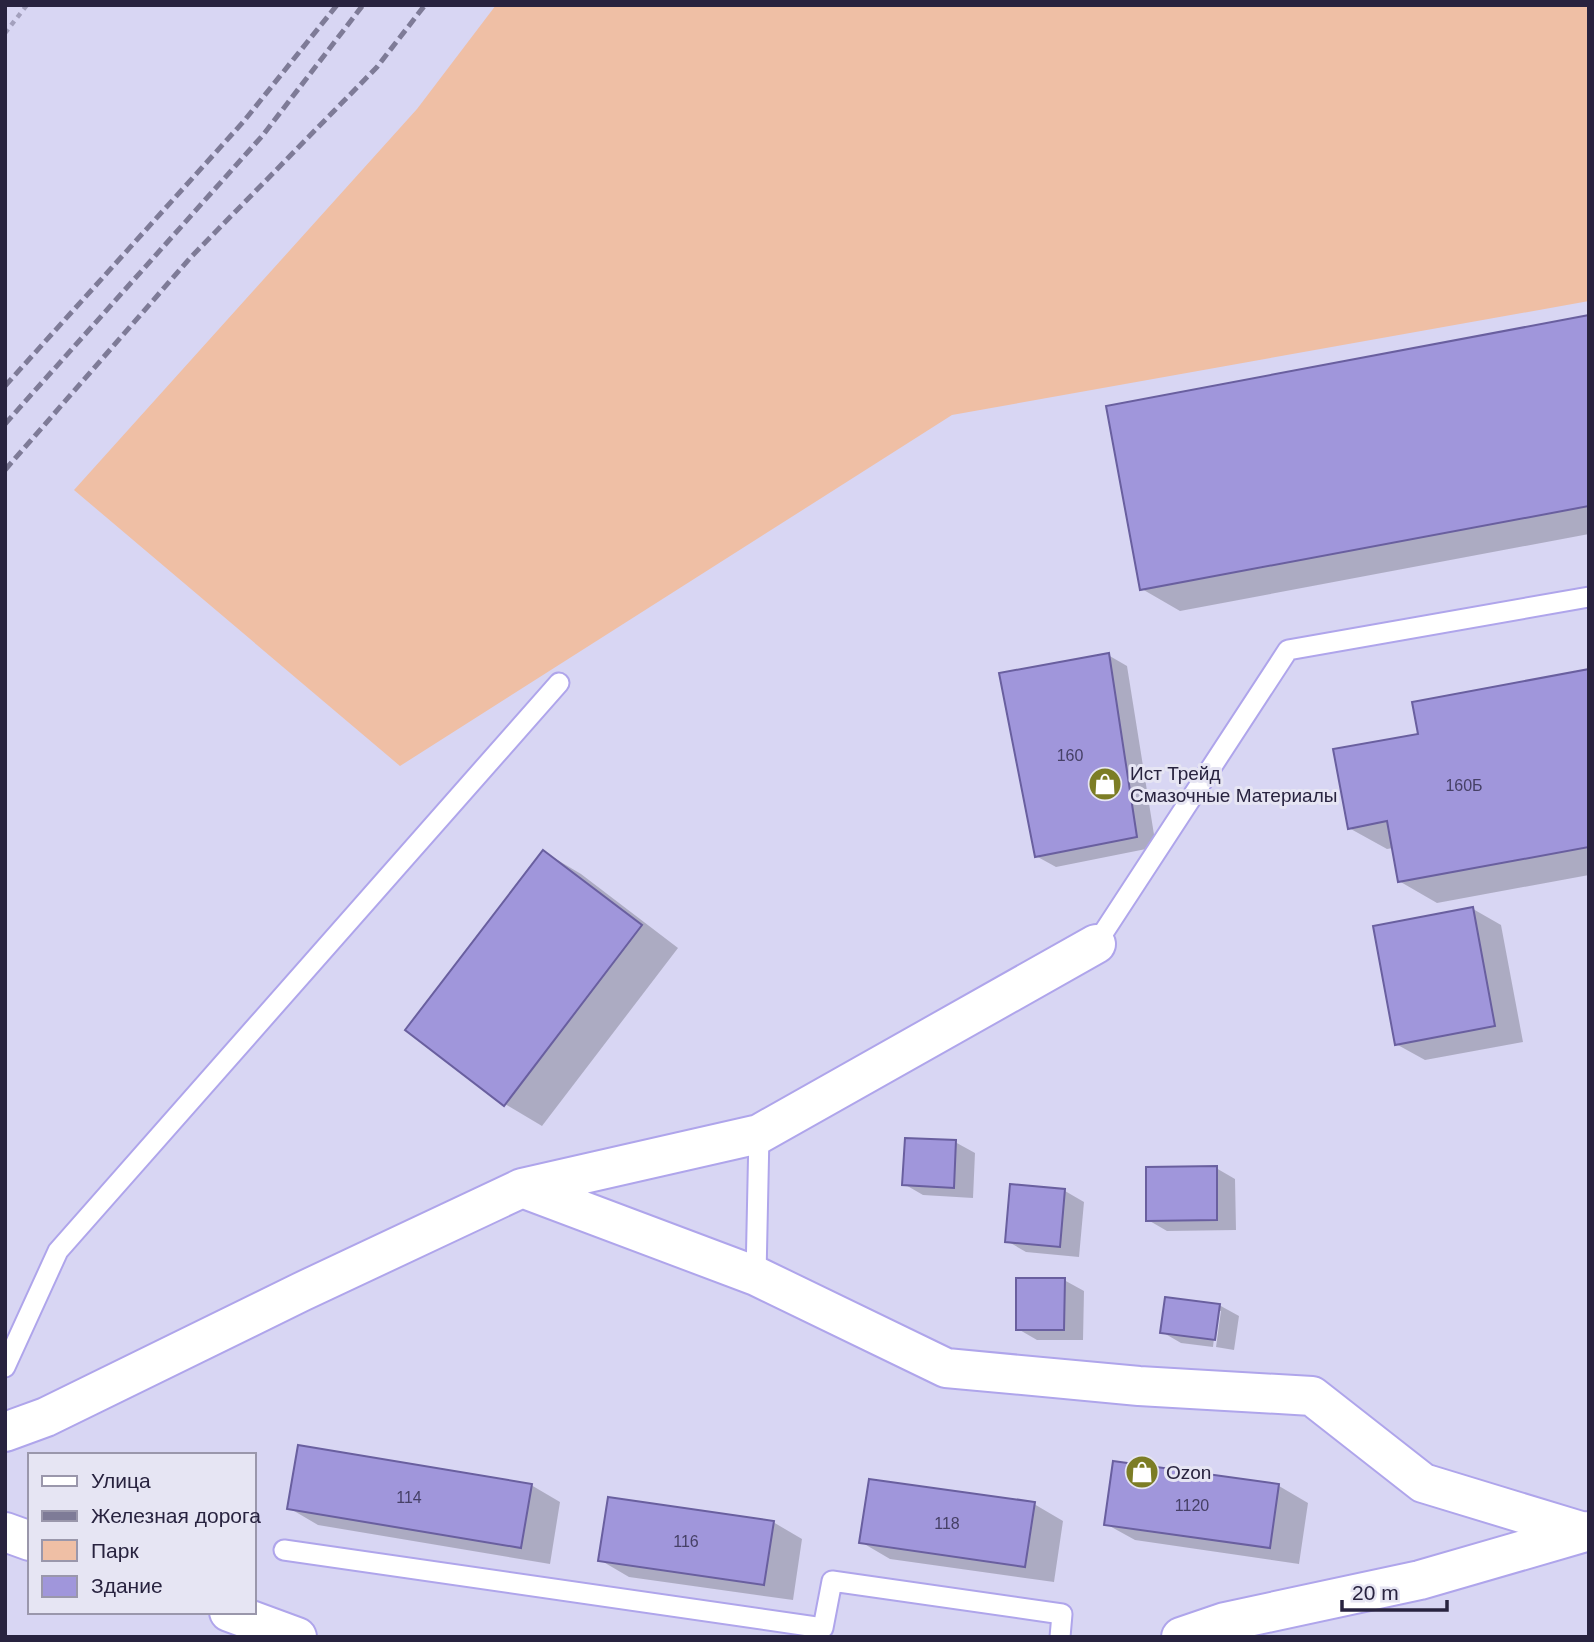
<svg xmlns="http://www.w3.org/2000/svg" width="1594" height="1642" viewBox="0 0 1594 1642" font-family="Arial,sans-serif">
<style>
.green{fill:#efbfa5}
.shadow{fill:#0003}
.building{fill:#a096db;stroke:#695f9f;stroke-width:2}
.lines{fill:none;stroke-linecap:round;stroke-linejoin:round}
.lane-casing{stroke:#afa5eb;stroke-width:23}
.street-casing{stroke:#afa5eb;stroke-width:42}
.secondary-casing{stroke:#afa5eb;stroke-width:42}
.path{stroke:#a3a0bd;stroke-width:4.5;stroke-dasharray:5 5;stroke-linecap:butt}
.lane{stroke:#fff;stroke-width:19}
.street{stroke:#fff;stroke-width:38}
.secondary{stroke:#fff;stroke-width:38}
.rail{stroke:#7e7b97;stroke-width:5;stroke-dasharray:10 5;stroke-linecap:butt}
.labels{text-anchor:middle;stroke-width:6;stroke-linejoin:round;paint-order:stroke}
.number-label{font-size:16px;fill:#464066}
.poi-label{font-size:19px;fill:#28233f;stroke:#e6e5f3;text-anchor:start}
</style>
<rect width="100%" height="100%" fill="#d8d6f3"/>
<path class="green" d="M 496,5 L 1589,5 L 1589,301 L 952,415 L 400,766 L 74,490 L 417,109 Z"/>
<path class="shadow" d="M 1589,317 L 1589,534 L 1180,611 L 1142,589 Z
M 1108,655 L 1127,666 L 1156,847 L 1056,867 L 1036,856 Z
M 1589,670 L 1589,875 L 1437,903 L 1399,881 L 1393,848 L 1387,849 L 1349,828 L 1420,735 Z
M 544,852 L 581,874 L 678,948 L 542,1126 L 505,1104 Z
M 1473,909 L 1501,925 L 1523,1042 L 1425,1060 L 1396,1044 Z
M 955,1142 L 975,1153 L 973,1198 L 923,1195 L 904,1184 Z
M 1216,1168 L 1235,1179 L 1236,1230 L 1167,1231 L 1148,1220 Z
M 1012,1186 L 1065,1191 L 1084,1202 L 1079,1257 L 1026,1252 L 1007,1241 Z
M 1064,1280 L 1084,1291 L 1083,1340 L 1037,1340 L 1018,1329 Z
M 1219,1305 L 1239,1316 L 1234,1350 L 1216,1347 L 1221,1311 L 1217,1311 L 1213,1347 L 1181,1343 L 1162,1332 Z
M 1115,1463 L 1279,1486 L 1308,1503 L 1299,1564 L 1135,1540 L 1106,1524 Z
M 531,1485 L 560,1502 L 550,1564 L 318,1525 L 289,1508 Z
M 1034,1504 L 1063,1521 L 1054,1582 L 890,1559 L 861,1542 Z
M 773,1522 L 802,1539 L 793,1600 L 629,1577 L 600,1560 Z"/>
<path class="building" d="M 1589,315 L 1589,506 L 1140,590 L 1106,406 Z
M 1109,653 L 1137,837 L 1035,857 L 999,673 Z
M 1589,669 L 1589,847 L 1398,882 L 1387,821 L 1348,829 L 1333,749 L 1418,734 L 1412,702 Z
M 543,850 L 642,925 L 504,1106 L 405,1030 Z
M 1473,907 L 1495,1026 L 1395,1045 L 1373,926 Z
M 905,1138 L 956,1140 L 954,1188 L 902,1185 Z
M 1217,1166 L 1217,1220 L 1146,1221 L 1146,1167 Z
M 1010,1184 L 1065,1189 L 1060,1247 L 1005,1242 Z
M 1016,1278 L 1065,1278 L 1064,1330 L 1016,1330 Z
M 1165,1297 L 1220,1304 L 1215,1340 L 1160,1333 Z
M 298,1445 L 532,1484 L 521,1548 L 287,1509 Z
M 1113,1461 L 1279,1484 L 1270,1548 L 1104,1525 Z
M 869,1479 L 1035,1502 L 1025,1567 L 859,1543 Z
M 608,1497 L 774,1521 L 764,1585 L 598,1561 Z"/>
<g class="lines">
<defs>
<path id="lane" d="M 1096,944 L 1288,650 L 1589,597
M 756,1276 L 759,1134
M 5,1367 L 58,1251 L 559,683
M 284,1550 L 823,1628 L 832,1581 L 1062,1614 L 1060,1637"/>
<path id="street" d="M 522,1188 L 759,1134 L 1096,944
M 5,1432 L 46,1417 L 301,1292 L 522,1188 L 756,1276 L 946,1368 L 1139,1386 L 1312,1396 L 1423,1483 L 1584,1532"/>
<path id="secondary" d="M 5,1532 L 30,1541
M 229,1612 L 297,1637
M 1181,1637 L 1225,1622 L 1420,1580 L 1589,1531"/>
</defs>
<use href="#lane" class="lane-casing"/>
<use href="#street" class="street-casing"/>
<use href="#secondary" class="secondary-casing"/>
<path class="path" d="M 5,33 L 27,5"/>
<use href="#lane" class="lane"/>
<use href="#street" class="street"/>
<use href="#secondary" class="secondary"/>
<path class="rail" d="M 5,386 L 244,121 L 337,5
M 5,424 L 263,135 L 363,5
M 5,470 L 191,257 L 377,67 L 425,5"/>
</g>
<defs>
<symbol id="shop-disc" viewBox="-11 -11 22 22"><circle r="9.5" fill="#7c7d25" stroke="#e6e5f3"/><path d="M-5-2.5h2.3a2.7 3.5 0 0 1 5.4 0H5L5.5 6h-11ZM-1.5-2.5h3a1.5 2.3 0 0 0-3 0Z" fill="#fff"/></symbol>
</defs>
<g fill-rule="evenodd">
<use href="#shop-disc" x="1086" y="765" width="38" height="38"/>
<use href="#shop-disc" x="1123" y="1453" width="38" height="38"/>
</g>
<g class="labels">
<g class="number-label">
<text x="1070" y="761">160</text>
<text x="1464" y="791">160Б</text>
<text x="409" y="1503">114</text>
<text x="1192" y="1511">1120</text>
<text x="947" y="1529">118</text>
<text x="686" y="1547">116</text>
</g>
<g class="poi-label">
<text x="1130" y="780">Ист Трейд<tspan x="1130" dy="22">Смазочные Материалы</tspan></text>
<text x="1166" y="1479">Ozon</text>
</g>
</g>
<rect width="1594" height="1642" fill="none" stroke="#28233f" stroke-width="14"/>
<rect x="28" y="1453" width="228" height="161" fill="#e6e5f3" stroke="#9a97ab" stroke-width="2"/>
<rect x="42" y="1476" width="35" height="10" fill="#ffffff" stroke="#9a97ab" stroke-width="2"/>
<text x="91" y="1488" font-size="21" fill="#28233f">Улица</text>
<rect x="42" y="1511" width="35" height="10" fill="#7e7b97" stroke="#9a97ab" stroke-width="2"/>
<text x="91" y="1523" font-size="21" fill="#28233f">Железная дорога</text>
<rect x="42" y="1540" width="35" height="21" fill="#efbfa5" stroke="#9a97ab" stroke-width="2"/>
<text x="91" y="1558" font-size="21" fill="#28233f">Парк</text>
<rect x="42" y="1576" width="35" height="21" fill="#a096db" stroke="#9a97ab" stroke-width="2"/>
<text x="91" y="1593" font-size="21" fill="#28233f">Здание</text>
<path d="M1342 1600v10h105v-10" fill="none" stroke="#28233f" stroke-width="3.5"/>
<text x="1352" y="1600" font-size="21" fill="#28233f" stroke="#e6e5f3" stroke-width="5" paint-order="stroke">20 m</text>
</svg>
